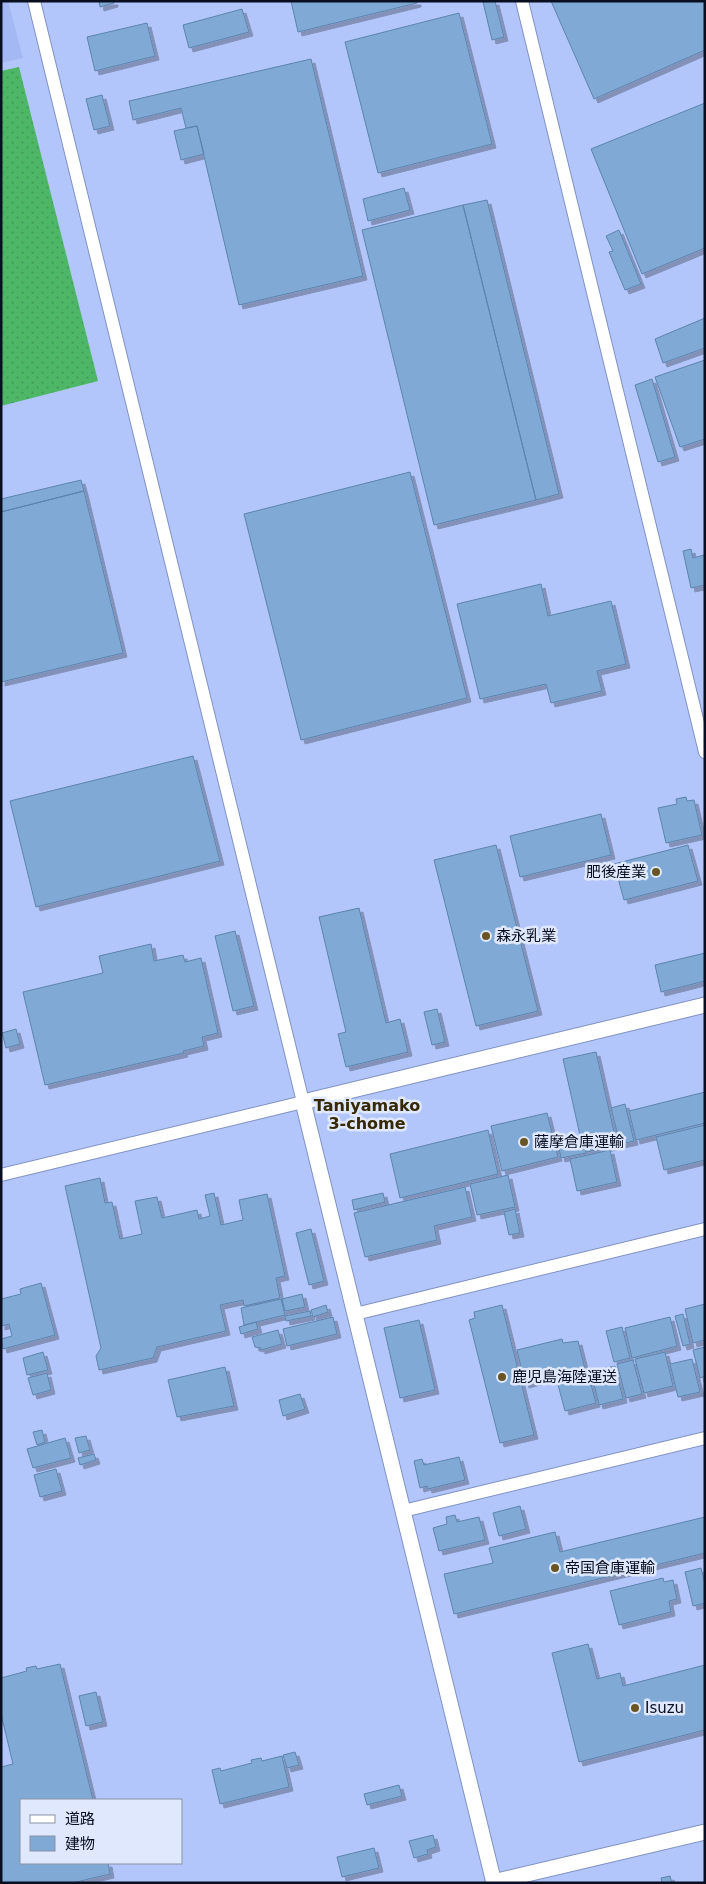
<svg xmlns="http://www.w3.org/2000/svg" width="706" height="1884" viewBox="0 0 706 1884" font-family="'DejaVu Sans','Noto Sans JP',sans-serif">
<style>
.built{fill:#a4b9f4}
.grass{fill:url(#grass-dots)}
.building{fill:#80aad5;stroke:#5b84ac;filter:url(#shadow)}
.lines{fill:none;stroke-linecap:round;stroke-linejoin:round}
.minor-casing{stroke:#8092c4;stroke-width:14}
.tertiary-casing{stroke:#8092c4;stroke-width:17}
.minor{stroke:#fff;stroke-width:12}
.tertiary{stroke:#fff;stroke-width:15}
.poi-dot{fill:#685523;stroke:#dfe8fd;stroke-width:2}
.labels{text-anchor:middle;stroke-width:5;stroke-linejoin:round;paint-order:stroke}
.poi-label{font-size:15px;fill:#090e20;stroke:#dfe8fd;text-anchor:start}
.neighbourhood-label{font-size:16px;font-weight:bold;fill:#362800;stroke:#dfe8fd}
</style>
<defs>
<pattern id="grass-dots" width="8" height="8" patternUnits="userSpaceOnUse" patternTransform="scale(1.25)"><rect width="8" height="8" fill="#4db767"/><path d="M2 2h.1M6 6h.1" fill="none" stroke="#429c59" stroke-width="1.8" stroke-linecap="round"/></pattern>
<filter id="shadow"><feDropShadow dx="4" dy="4" stdDeviation="0" flood-color="#0004"/></filter>
</defs>
<rect width="100%" height="100%" fill="#b3c6fb"/>
<path class="built" d="M 1,1 L 8,1 L 23,58 L 1,63 Z"/>
<path class="grass" d="M 19,67 L 98,381 L 1,406 L 1,71 Z"/>
<path class="building" d="M 99,1 L 114,1 L 114,3 L 100,7 Z
M 291,1 L 417,1 L 417,3 L 298,32 Z
M 495,1 L 504,37 L 492,40 L 483,2 Z
M 551,1 L 705,1 L 705,50 L 594,99 Z
M 242,9 L 249,32 L 189,48 L 183,25 Z
M 459,13 L 492,144 L 378,173 L 345,42 Z
M 147,23 L 155,56 L 95,71 L 87,37 Z
M 311,59 L 363,276 L 239,305 L 197,126 L 186,128 L 181,108 L 133,120 L 129,101 Z
M 102,95 L 110,126 L 94,130 L 86,99 Z
M 705,103 L 705,248 L 642,274 L 591,149 Z
M 197,126 L 204,154 L 181,160 L 174,131 Z
M 404,188 L 410,210 L 368,221 L 363,199 Z
M 487,200 L 559,494 L 536,500 L 463,205 Z
M 463,205 L 536,500 L 434,525 L 362,230 Z
M 619,230 L 641,284 L 625,290 L 609,252 L 613,251 L 606,236 Z
M 705,318 L 705,348 L 663,363 L 655,339 Z
M 705,360 L 705,439 L 680,447 L 655,377 Z
M 652,379 L 675,457 L 658,462 L 635,385 Z
M 410,472 L 467,698 L 301,740 L 244,514 Z
M 81,480 L 84,491 L 1,512 L 1,499 Z
M 84,491 L 123,653 L 1,682 L 1,512 Z
M 691,549 L 693,558 L 704,555 L 705,560 L 705,585 L 691,588 L 683,551 Z
M 541,584 L 548,616 L 611,601 L 626,664 L 597,671 L 602,691 L 551,703 L 546,684 L 480,699 L 457,604 Z
M 193,756 L 220,861 L 36,907 L 10,801 Z
M 686,797 L 687,801 L 694,800 L 702,835 L 666,843 L 658,808 L 677,804 L 676,799 Z
M 601,814 L 611,855 L 520,877 L 510,836 Z
M 496,845 L 538,1011 L 476,1026 L 434,860 Z
M 688,845 L 698,881 L 624,900 L 614,864 Z
M 359,908 L 386,1023 L 400,1019 L 408,1052 L 346,1067 L 338,1034 L 346,1032 L 319,917 Z
M 235,931 L 254,1006 L 233,1011 L 215,936 Z
M 151,944 L 154,961 L 183,955 L 185,962 L 201,958 L 218,1033 L 202,1037 L 204,1046 L 183,1051 L 184,1053 L 45,1085 L 23,992 L 103,973 L 99,956 Z
M 705,953 L 705,981 L 661,992 L 655,965 Z
M 437,1009 L 445,1042 L 432,1045 L 424,1012 Z
M 16,1029 L 20,1044 L 6,1048 L 2,1033 Z
M 596,1052 L 617,1145 L 587,1152 L 585,1139 L 581,1140 L 563,1059 Z
M 705,1092 L 705,1123 L 636,1140 L 629,1111 Z
M 625,1104 L 634,1141 L 620,1144 L 611,1108 Z
M 547,1113 L 558,1157 L 502,1171 L 491,1126 Z
M 705,1125 L 705,1160 L 664,1170 L 656,1137 Z
M 488,1130 L 498,1174 L 400,1198 L 390,1154 Z
M 584,1142 L 586,1153 L 561,1158 L 559,1148 Z
M 610,1150 L 617,1182 L 577,1191 L 570,1159 Z
M 508,1175 L 515,1207 L 477,1215 L 470,1184 Z
M 100,1178 L 105,1203 L 112,1202 L 120,1239 L 142,1234 L 135,1201 L 157,1197 L 162,1218 L 197,1210 L 199,1219 L 210,1216 L 205,1195 L 214,1193 L 221,1225 L 243,1220 L 239,1200 L 267,1194 L 285,1276 L 276,1278 L 280,1298 L 244,1306 L 243,1300 L 220,1305 L 226,1331 L 157,1347 L 153,1358 L 99,1370 L 96,1356 L 101,1348 L 65,1186 Z
M 465,1187 L 472,1217 L 434,1226 L 437,1240 L 365,1257 L 354,1213 Z
M 383,1193 L 385,1202 L 354,1210 L 352,1200 Z
M 515,1209 L 520,1233 L 509,1235 L 504,1212 Z
M 311,1229 L 324,1281 L 309,1285 L 296,1233 Z
M 41,1283 L 55,1335 L 3,1349 L 1,1339 L 12,1336 L 9,1324 L 1,1326 L 1,1299 L 21,1294 L 20,1289 Z
M 302,1294 L 305,1307 L 285,1311 L 282,1299 Z
M 281,1299 L 285,1315 L 244,1325 L 241,1308 Z
M 705,1304 L 705,1340 L 693,1343 L 685,1309 Z
M 326,1305 L 328,1312 L 313,1317 L 311,1310 Z
M 502,1305 L 534,1435 L 500,1443 L 469,1320 L 475,1318 L 474,1312 Z
M 310,1311 L 311,1316 L 286,1321 L 285,1316 Z
M 683,1314 L 690,1344 L 683,1346 L 675,1316 Z
M 333,1317 L 337,1334 L 287,1346 L 283,1329 Z
M 670,1317 L 677,1346 L 632,1358 L 625,1328 Z
M 419,1320 L 435,1390 L 400,1398 L 384,1328 Z
M 256,1322 L 258,1329 L 241,1334 L 239,1327 Z
M 622,1327 L 630,1358 L 614,1362 L 606,1331 Z
M 278,1330 L 282,1344 L 261,1350 L 261,1348 L 255,1347 L 252,1337 Z
M 562,1339 L 563,1343 L 578,1341 L 585,1369 L 525,1384 L 517,1350 Z
M 705,1347 L 705,1376 L 700,1378 L 693,1350 Z
M 43,1352 L 48,1370 L 27,1375 L 23,1358 Z
M 665,1352 L 673,1386 L 644,1393 L 635,1359 Z
M 692,1359 L 700,1392 L 678,1397 L 670,1364 Z
M 633,1360 L 642,1394 L 626,1398 L 617,1364 Z
M 615,1366 L 623,1399 L 599,1405 L 591,1372 Z
M 225,1367 L 234,1406 L 177,1417 L 168,1380 Z
M 47,1373 L 51,1390 L 33,1395 L 28,1378 Z
M 588,1373 L 596,1403 L 565,1411 L 557,1381 Z
M 300,1394 L 305,1409 L 283,1416 L 279,1400 Z
M 42,1430 L 45,1442 L 37,1445 L 33,1432 Z
M 86,1436 L 90,1450 L 79,1453 L 75,1438 Z
M 65,1438 L 71,1458 L 33,1468 L 27,1449 Z
M 94,1454 L 96,1460 L 80,1465 L 78,1458 Z
M 459,1457 L 465,1480 L 428,1489 L 427,1486 L 420,1488 L 414,1461 L 422,1459 L 424,1465 Z
M 56,1469 L 62,1491 L 40,1497 L 34,1475 Z
M 520,1506 L 526,1529 L 499,1536 L 493,1513 Z
M 455,1515 L 457,1522 L 479,1517 L 485,1540 L 439,1551 L 433,1528 L 447,1524 L 446,1517 Z
M 705,1517 L 705,1553 L 454,1614 L 444,1574 L 493,1563 L 489,1548 L 555,1532 L 560,1552 Z
M 701,1568 L 705,1584 L 705,1603 L 693,1606 L 685,1572 Z
M 663,1578 L 664,1582 L 673,1580 L 677,1599 L 669,1601 L 671,1612 L 619,1625 L 610,1591 Z
M 588,1644 L 597,1679 L 620,1673 L 623,1686 L 705,1665 L 705,1730 L 579,1762 L 552,1653 Z
M 60,1664 L 93,1800 L 21,1800 L 21,1863 L 108,1863 L 110,1874 L 72,1883 L 1,1883 L 1,1767 L 13,1764 L 1,1714 L 1,1678 L 27,1671 L 26,1668 L 36,1666 L 37,1669 Z
M 96,1692 L 103,1722 L 86,1726 L 79,1696 Z
M 295,1752 L 299,1765 L 287,1768 L 283,1755 Z
M 282,1756 L 289,1787 L 220,1804 L 212,1770 L 220,1768 L 221,1771 L 252,1763 L 251,1760 L 261,1758 L 262,1761 Z
M 399,1785 L 402,1796 L 367,1805 L 364,1794 Z
M 433,1835 L 436,1847 L 427,1850 L 428,1854 L 414,1858 L 409,1841 Z
M 374,1848 L 379,1868 L 342,1877 L 337,1857 Z
M 670,1876 L 672,1883 L 662,1883 L 661,1878 Z"/>
<g class="lines">
<defs>
<path id="minor" d="M 522,1 L 705,752
M 1,1175 L 303,1102 L 34,1
M 355,1314 L 705,1229
M 403,1511 L 705,1438"/>
<path id="tertiary" d="M 493,1882 L 705,1832
M 494,1883 L 303,1102 L 705,1005"/>
</defs>
<use href="#minor" class="minor-casing"/>
<use href="#tertiary" class="tertiary-casing"/>
<use href="#minor" class="minor"/>
<use href="#tertiary" class="tertiary"/>
</g>
<g class="poi-dot">
<circle cx="656" cy="872" r="5"/>
<circle cx="486" cy="936" r="5"/>
<circle cx="524" cy="1142" r="5"/>
<circle cx="502" cy="1377" r="5"/>
<circle cx="555" cy="1568" r="5"/>
<circle cx="635" cy="1708" r="5"/>
</g>
<g class="labels">
<g class="poi-label">
<text x="646" y="877" text-anchor="end">肥後産業</text>
<text x="496" y="941">森永乳業</text>
<text x="534" y="1147">薩摩倉庫運輸</text>
<text x="512" y="1382">鹿児島海陸運送</text>
<text x="565" y="1573">帝国倉庫運輸</text>
<text x="645" y="1713">Isuzu</text>
</g>
<g class="neighbourhood-label">
<text x="367" y="1111">Taniyamako<tspan x="367" dy="18">3-chome</tspan></text>
</g>
</g>
<rect width="706" height="1884" fill="none" stroke="#090e20" stroke-width="5"/>
<rect x="20" y="1799" width="162" height="65" fill="#dfe8fd" stroke="#8991a5"/>
<rect x="30" y="1815" width="25" height="8" fill="#ffffff" stroke="#8991a5"/>
<text x="65" y="1824" font-size="15" fill="#090e20">道路</text>
<rect x="30" y="1836" width="25" height="15" fill="#80aad5" stroke="#8991a5"/>
<text x="65" y="1849" font-size="15" fill="#090e20">建物</text>
</svg>
